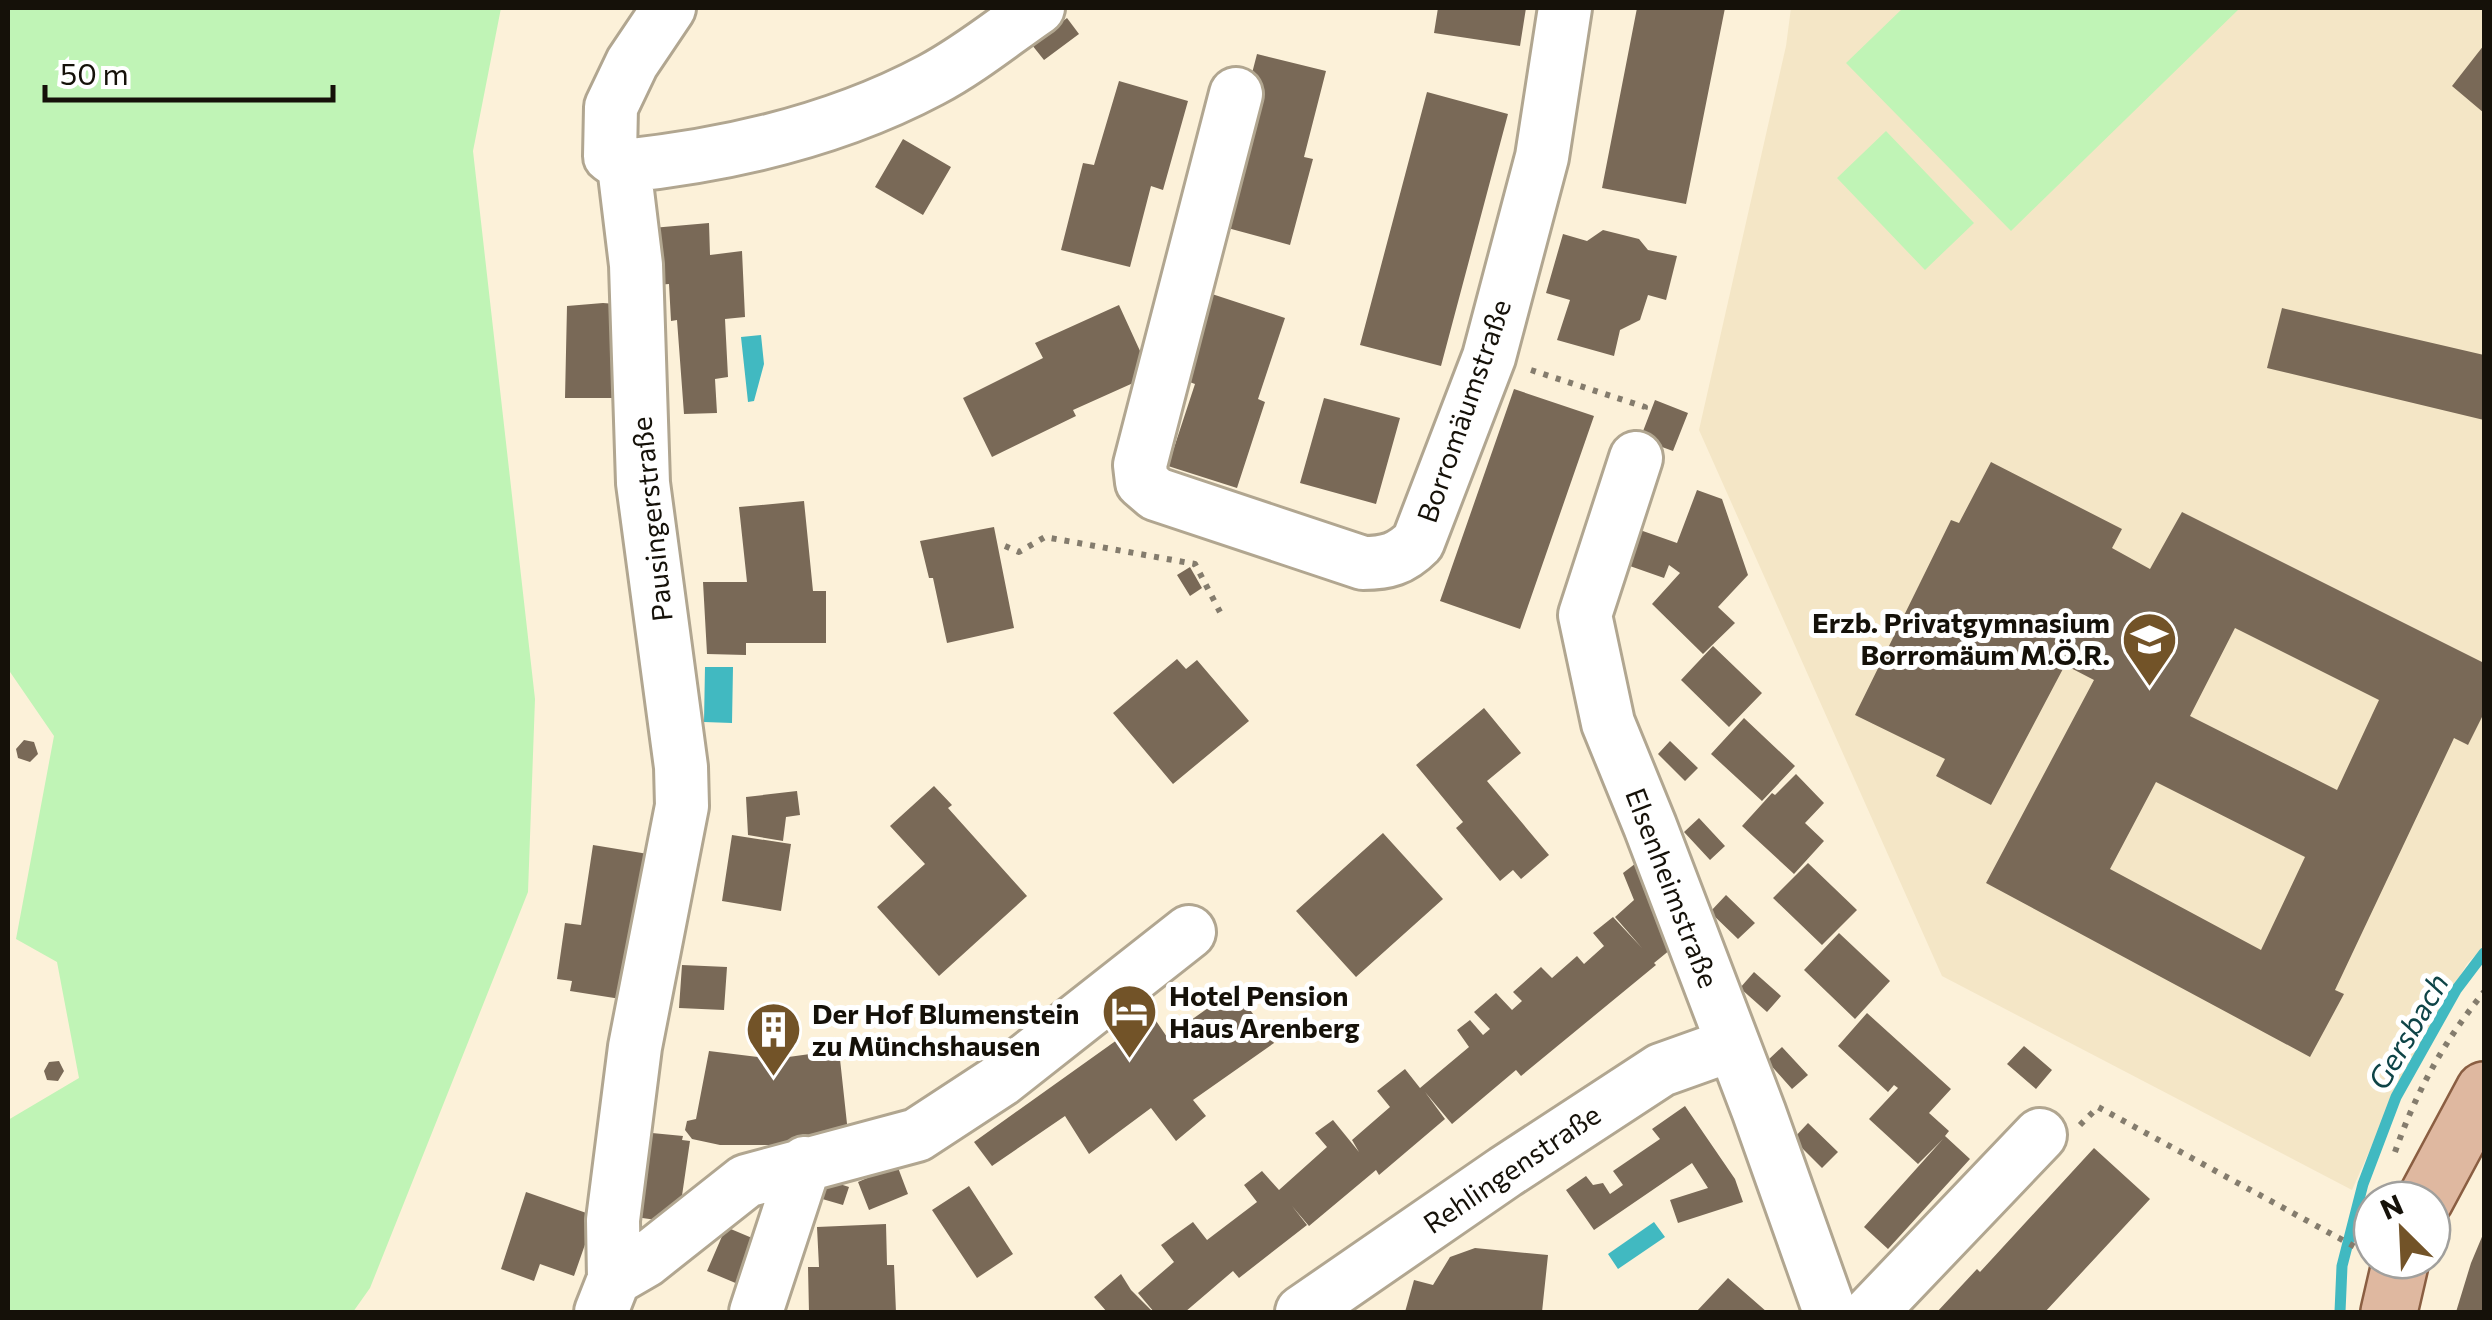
<svg xmlns="http://www.w3.org/2000/svg" width="2492" height="1320" viewBox="0 0 2492 1320" font-family="Commissioner,sans-serif">
<style>
.built{fill:#f4e6c6}
.green{fill:#c0f4b6}
.water{fill:#41b9c1}
.lines{fill:none;stroke-linecap:round;stroke-linejoin:round}
.stream{stroke:#41b9c1;stroke-width:11}
.building{fill:#796957;fill-rule:evenodd}
.minor-casing{stroke:#b1a690;stroke-width:58}
.major-casing{stroke:#8a5e42;stroke-width:60}
.path{stroke:#847c6d;stroke-width:6;stroke-dasharray:5 8;stroke-linecap:butt}
.minor{stroke:#fff;stroke-width:52}
.major{stroke:#dfb8a0;stroke-width:55}
.labels{text-anchor:middle;stroke-width:10;stroke-linejoin:round;paint-order:stroke}
.street-label{font-size:28px;fill:#151109;stroke:#fff}
.poi-label{font-size:28px;font-weight:bold;fill:#151109;stroke:#fff;text-anchor:start}
.water-label{font-size:30px;font-style:italic;fill:#0e4447;stroke:#fff}
</style>
<rect width="100%" height="100%" fill="#fcf1d9"/>
<path class="built" d="M 1791,8 L 2484,8 L 2484,946 L 2467,964 L 2408,1064 L 2352,1190 L 1942,976 L 1699,430 L 1786,46 Z"/>
<path class="green" d="M 8,8 L 501,8 L 473,151 L 535,699 L 528,892 L 370,1288 L 353,1312 L 8,1312 L 8,1120 L 79,1078 L 57,962 L 16,939 L 54,736 L 8,669 Z
M 1903,8 L 2240,8 L 2011,231 L 1846,63 Z
M 1886,131 L 1974,223 L 1925,270 L 1837,178 Z"/>
<path class="water" d="M 761,335 L 764,364 L 754,401 L 748,402 L 741,337 Z
M 705,667 L 733,667 L 732,723 L 704,722 Z
M 1654,1222 L 1665,1237 L 1618,1269 L 1608,1254 Z"/>
<g class="lines">
<path class="stream" d="M 2340,1312 L 2342,1266 L 2363,1184 L 2396,1097 L 2456,990 L 2484,953"/>
</g>
<path class="building" d="M 1438,8 L 1526,8 L 1520,46 L 1434,33 Z
M 1637,8 L 1725,8 L 1686,204 L 1602,188 Z
M 1067,18 L 1079,34 L 1044,60 L 1032,45 Z
M 2484,45 L 2484,113 L 2452,86 Z
M 1257,54 L 1326,71 L 1304,157 L 1313,159 L 1290,245 L 1224,227 L 1235,139 Z
M 1119,81 L 1188,101 L 1163,190 L 1151,186 L 1130,267 L 1061,250 L 1083,163 L 1094,165 Z
M 1427,92 L 1508,114 L 1441,366 L 1360,345 Z
M 903,139 L 951,167 L 923,215 L 875,187 Z
M 709,223 L 710,255 L 742,251 L 745,317 L 725,319 L 728,377 L 715,379 L 717,413 L 684,414 L 677,320 L 671,321 L 669,284 L 656,285 L 652,228 Z
M 1603,230 L 1639,239 L 1648,250 L 1677,256 L 1666,300 L 1648,295 L 1640,320 L 1620,330 L 1614,356 L 1557,340 L 1570,300 L 1546,293 L 1563,234 L 1587,241 Z
M 1212,294 L 1285,318 L 1258,399 L 1265,402 L 1237,488 L 1168,466 L 1195,384 L 1184,380 Z
M 603,303 L 629,305 L 632,398 L 565,398 L 567,306 Z
M 1119,305 L 1151,375 L 1073,410 L 1076,416 L 992,457 L 963,398 L 1043,358 L 1035,343 Z
M 2282,308 L 2484,355 L 2484,420 L 2267,368 Z
M 1514,389 L 1594,416 L 1520,629 L 1440,601 Z
M 1324,398 L 1400,418 L 1376,504 L 1300,483 Z
M 1655,400 L 1688,413 L 1673,451 L 1640,439 Z
M 1991,462 L 2122,529 L 2112,548 L 2150,569 L 2182,512 L 2484,663 L 2484,713 L 2468,745 L 2454,738 L 2335,990 L 2344,994 L 2310,1057 L 1986,883 L 2094,680 L 2065,665 L 1991,805 L 1936,776 L 1945,759 L 1855,715 L 1951,520 L 1959,523 ZM 2235,628 L 2379,700 L 2337,790 L 2190,716 ZM 2156,782 L 2305,857 L 2261,950 L 2110,869 Z
M 1697,490 L 1722,499 L 1748,575 L 1718,607 L 1735,623 L 1703,654 L 1652,604 L 1680,573 L 1669,565 L 1664,578 L 1627,565 L 1640,530 L 1677,543 Z
M 804,501 L 813,591 L 826,591 L 826,643 L 746,643 L 746,655 L 707,654 L 703,582 L 747,582 L 739,507 Z
M 994,527 L 1014,628 L 947,643 L 933,578 L 929,578 L 920,541 Z
M 1190,567 L 1202,588 L 1190,596 L 1177,575 Z
M 1713,646 L 1762,693 L 1729,727 L 1681,680 Z
M 1177,659 L 1186,669 L 1197,660 L 1249,721 L 1173,784 L 1113,713 Z
M 1484,708 L 1521,753 L 1487,781 L 1549,855 L 1521,879 L 1513,870 L 1500,881 L 1456,828 L 1463,822 L 1416,765 Z
M 1744,718 L 1795,766 L 1762,801 L 1711,754 Z
M 24,740 L 34,742 L 38,754 L 30,762 L 18,758 L 16,749 Z
M 1670,741 L 1698,768 L 1685,781 L 1658,754 Z
M 1796,774 L 1824,803 L 1805,823 L 1824,841 L 1794,874 L 1742,826 L 1772,793 L 1775,795 Z
M 934,786 L 952,805 L 948,808 L 1027,896 L 939,976 L 877,907 L 925,864 L 890,826 Z
M 797,791 L 800,815 L 786,817 L 783,841 L 748,835 L 746,797 Z
M 1699,818 L 1725,846 L 1710,860 L 1684,832 Z
M 1383,833 L 1443,899 L 1356,977 L 1296,911 Z
M 732,835 L 791,844 L 781,911 L 722,901 Z
M 593,845 L 648,854 L 627,1000 L 570,991 L 572,981 L 557,979 L 565,923 L 581,925 Z
M 1644,857 L 1676,945 L 1654,963 L 1656,965 L 1521,1076 L 1516,1070 L 1452,1124 L 1425,1092 L 1445,1119 L 1379,1175 L 1376,1170 L 1309,1226 L 1292,1206 L 1307,1225 L 1239,1278 L 1233,1271 L 1185,1312 L 1154,1312 L 1138,1293 L 1174,1262 L 1161,1245 L 1193,1222 L 1207,1240 L 1257,1202 L 1244,1185 L 1262,1171 L 1279,1190 L 1327,1147 L 1315,1133 L 1333,1120 L 1359,1152 L 1352,1140 L 1390,1107 L 1377,1091 L 1405,1069 L 1420,1088 L 1469,1047 L 1457,1030 L 1470,1020 L 1483,1035 L 1490,1029 L 1474,1012 L 1496,993 L 1512,1010 L 1522,1001 L 1513,992 L 1541,967 L 1552,978 L 1577,956 L 1584,964 L 1604,946 L 1593,933 L 1613,917 L 1642,948 L 1615,917 L 1634,900 L 1623,873 Z
M 1808,863 L 1857,910 L 1822,945 L 1773,898 Z
M 1726,895 L 1755,923 L 1738,939 L 1710,912 Z
M 1839,933 L 1890,981 L 1855,1019 L 1804,970 Z
M 682,965 L 727,967 L 724,1010 L 679,1008 Z
M 1754,972 L 1781,996 L 1767,1012 L 1740,988 Z
M 1235,989 L 1274,1043 L 1193,1100 L 1206,1116 L 1176,1141 L 1151,1108 L 1089,1154 L 1065,1116 L 992,1166 L 974,1142 L 1152,1015 L 1167,1037 Z
M 1867,1013 L 1951,1089 L 1929,1113 L 1949,1131 L 1945,1136 L 1970,1159 L 1888,1249 L 1864,1227 L 1943,1139 L 1918,1164 L 1869,1119 L 1898,1088 L 1894,1085 L 1888,1092 L 1838,1046 Z
M 2024,1046 L 2052,1070 L 2036,1089 L 2007,1064 Z
M 1782,1047 L 1808,1075 L 1792,1089 L 1767,1061 Z
M 839,1050 L 848,1133 L 781,1145 L 720,1145 L 692,1139 L 685,1130 L 687,1121 L 696,1119 L 709,1051 L 774,1059 Z
M 59,1061 L 64,1071 L 58,1081 L 47,1080 L 44,1071 L 49,1062 Z
M 1685,1106 L 1735,1179 L 1743,1202 L 1678,1223 L 1670,1200 L 1708,1188 L 1692,1163 L 1594,1230 L 1566,1190 L 1586,1176 L 1593,1185 L 1603,1183 L 1610,1194 L 1623,1185 L 1613,1171 L 1660,1139 L 1652,1129 Z
M 1808,1123 L 1838,1152 L 1822,1168 L 1793,1139 Z
M 652,1133 L 683,1136 L 682,1140 L 690,1141 L 678,1223 L 628,1216 L 639,1136 L 651,1136 Z
M 2094,1148 L 2150,1199 L 2045,1312 L 1937,1312 L 1977,1269 L 1980,1272 Z
M 897,1165 L 908,1194 L 869,1210 L 858,1182 Z
M 818,1177 L 849,1187 L 843,1205 L 812,1196 Z
M 969,1186 L 1013,1254 L 977,1278 L 932,1210 Z
M 526,1192 L 595,1216 L 574,1276 L 540,1264 L 534,1281 L 501,1269 Z
M 886,1224 L 887,1265 L 894,1265 L 896,1312 L 809,1312 L 808,1267 L 819,1267 L 817,1227 Z
M 726,1227 L 764,1243 L 745,1287 L 707,1271 Z
M 2484,1232 L 2484,1312 L 2456,1312 L 2471,1263 Z
M 1475,1248 L 1548,1255 L 1542,1312 L 1494,1310 L 1493,1312 L 1405,1312 L 1414,1280 L 1433,1285 L 1450,1257 Z
M 1121,1274 L 1131,1290 L 1153,1312 L 1107,1312 L 1094,1297 Z
M 1728,1278 L 1767,1312 L 1696,1312 Z"/>
<g class="lines">
<defs>
<path id="minor" d="M 1236,94 L 1140,465 L 1142,482 L 1156,494 L 1363,563 C 1387,563 1401,559 1418,542 L 1489,357 L 1542,157 L 1565,8
M 624,166 L 610,156 L 611,107 L 632,63 L 669,8
M 1636,458 L 1585,615 L 1608,723 L 1650,826 L 1759,1112 L 1830,1312
M 614,1279 L 645,1261 L 746,1181 L 917,1135 L 1001,1080 L 1189,932
M 601,1312 L 614,1279 L 613,1220 L 635,1047 L 682,806 L 681,767 L 643,483 L 636,265 L 624,166 C 729,155 837,130 931,80 C 969,60 1003,32 1038,8
M 756,1312 L 805,1163
M 1302,1312 L 1505,1172 L 1661,1070 L 1731,1045
M 1871,1312 L 2040,1135"/>
<path id="major" d="M 2425,1200 L 2484,1090
M 2389,1312 L 2401,1260"/>
</defs>
<use href="#minor" class="minor-casing"/>
<use href="#major" class="major-casing"/>
<path class="path" d="M 1531,370 L 1645,407 L 1643,414
M 1005,546 L 1019,552 L 1045,537 L 1195,564 L 1220,612
M 2080,1125 L 2098,1107 L 2359,1249
M 2395,1152 C 2416,1092 2444,1041 2484,992"/>
<use href="#minor" class="minor"/>
<use href="#major" class="major"/>
</g>
<defs>
<symbol id="school-pin" viewBox="-11 -11 22 30"><path d="M0 17L-7.5 6A9.5 9.5 0 1 1 7.5 6Z" fill="#725328" stroke="#fff"/><path d="M0-5L7-2L0 1L-7-2ZM-4 1L0 2.5L4 1V4Q0 6-4 4Z" fill="#fff"/></symbol>
<symbol id="hotel-pin" viewBox="-11 -11 22 30"><path d="M0 17L-7.5 6A9.5 9.5 0 1 1 7.5 6Z" fill="#725328" stroke="#fff"/><path d="M-6-4.5h1.5V1H6V5H4.5V3h-9V5H-6ZM-4 0a1.8 1.8 0 1 1 3.6 0ZM.5 0V-2.5h3Q6-2.5 6 0Z" fill="#fff"/></symbol>
<symbol id="building-pin" viewBox="-11 -11 22 30"><path d="M0 17L-7.5 6A9.5 9.5 0 1 1 7.5 6Z" fill="#725328" stroke="#fff"/><path d="M-4-6H4V6H1V3H-1V6H-4ZM-2.5-4.3h1.7v1.8h-1.7ZM.8-4.3h1.7v1.8H.8ZM-2.5-1h1.7V.8h-1.7ZM.8-1h1.7V.8H.8Z" fill="#fff"/></symbol>
</defs>
<g fill-rule="evenodd">
<use href="#school-pin" x="2118" y="608" width="63" height="86"/>
<use href="#hotel-pin" x="1098" y="980" width="63" height="86"/>
<use href="#building-pin" x="742" y="998" width="63" height="86"/>
</g>
<g class="labels">
<g class="street-label">
<text transform="translate(1464 411) rotate(-71)" y="10">Borromäumstraße</text>
<text transform="translate(652 519) rotate(-96)" y="10">Pausingerstraße</text>
<text transform="translate(1672 888) rotate(69)" y="10">Elsenheimstraße</text>
<text transform="translate(1512 1169) rotate(-34)" y="10">Rehlingenstraße</text>
</g>
<g class="poi-label">
<text x="2110" y="633" text-anchor="end">Erzb. Privatgymnasium<tspan x="2110" dy="32">Borromäum M.Ö.R.</tspan></text>
<text x="1169" y="1006">Hotel Pension<tspan x="1169" dy="32">Haus Arenberg</tspan></text>
<text x="812" y="1024">Der Hof Blumenstein<tspan x="812" dy="32">zu Münchshausen</tspan></text>
</g>
<g class="water-label">
<text transform="translate(2409 1032) rotate(-60)" y="10">Gersbach</text>
</g>
</g>
<rect width="2492" height="1320" fill="none" stroke="#151109" stroke-width="20"/>
<g transform="translate(2402 1230) rotate(336)"><circle r="48" fill="#ffffff" stroke="#a1a09d" stroke-width="2.5"/>
<path d="M0-8L18 38L0 25L-18 38Z" fill="#725328"/>
<text y="-15" font-size="28" font-weight="bold" text-anchor="middle" fill="#151109">N</text>
</g>
<path d="M45 85v15h288v-15" fill="none" stroke="#151109" stroke-width="5"/>
<text x="60" y="85" font-size="30" fill="#151109" stroke="#ffffff" stroke-width="8" paint-order="stroke">50 m</text>
</svg>
